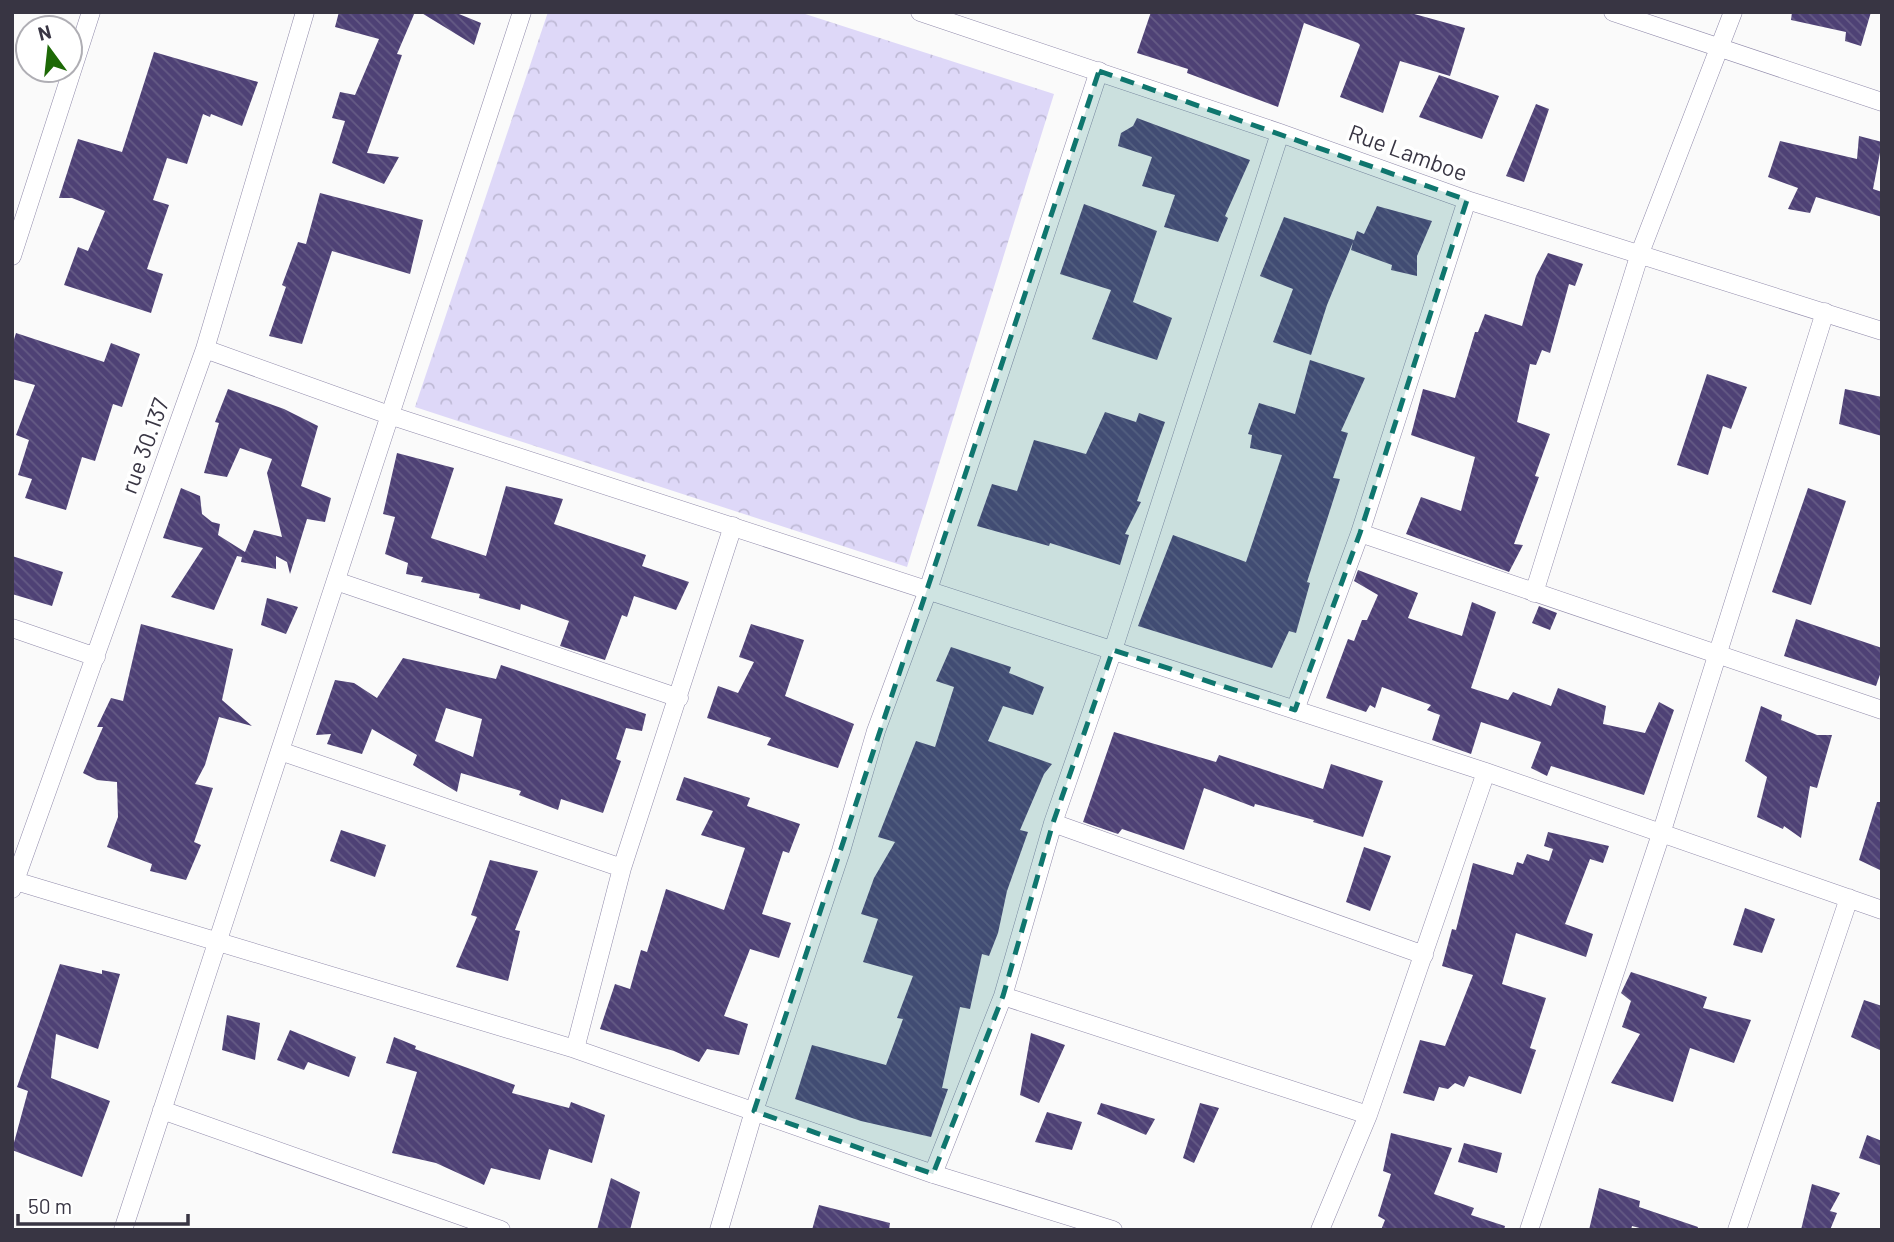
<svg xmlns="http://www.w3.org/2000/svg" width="1894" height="1242" viewBox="0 0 1894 1242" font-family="Barlow,sans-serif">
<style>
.park{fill:url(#park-crowns)}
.building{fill:url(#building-back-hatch);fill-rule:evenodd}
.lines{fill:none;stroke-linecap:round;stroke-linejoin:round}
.minor-casing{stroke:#918bab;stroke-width:19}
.minor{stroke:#fff;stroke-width:18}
.marked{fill:#0f766e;fill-opacity:0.2;stroke:#0f766e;stroke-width:5;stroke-dasharray:14 9;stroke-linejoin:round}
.labels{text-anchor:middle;stroke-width:7;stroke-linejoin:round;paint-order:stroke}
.street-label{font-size:23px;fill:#383543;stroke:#fff}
</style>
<defs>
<pattern id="park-crowns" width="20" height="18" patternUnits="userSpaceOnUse" patternTransform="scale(1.75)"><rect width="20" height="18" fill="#ded8f8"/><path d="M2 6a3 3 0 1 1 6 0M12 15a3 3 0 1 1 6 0" fill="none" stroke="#bfbad6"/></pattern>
<pattern id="building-back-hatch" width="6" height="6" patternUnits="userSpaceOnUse" patternTransform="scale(1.75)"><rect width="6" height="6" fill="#4e4175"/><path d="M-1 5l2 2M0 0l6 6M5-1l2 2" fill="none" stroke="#655b85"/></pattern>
</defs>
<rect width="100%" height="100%" fill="#fafafa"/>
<path class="park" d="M 548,12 L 799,12 L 1054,94 L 907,567 L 415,407 Z"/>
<path class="building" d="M 339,12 L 415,12 L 397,54 L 402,55 L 367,153 L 399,157 L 384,184 L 332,163 L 345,121 L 332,118 L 340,92 L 355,95 L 379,39 L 335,27 Z
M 420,12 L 454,12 L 481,23 L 474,45 Z
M 1151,12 L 1407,12 L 1465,28 L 1450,76 L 1400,61 L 1383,113 L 1340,97 L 1360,45 L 1358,43 L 1304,23 L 1278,107 L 1187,73 L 1188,69 L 1137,53 Z
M 1792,12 L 1871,12 L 1861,46 L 1845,41 L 1846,32 L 1791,20 Z
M 154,52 L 258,82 L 242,126 L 211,114 L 210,117 L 203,114 L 187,164 L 167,158 L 153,200 L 169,205 L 147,269 L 163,274 L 151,313 L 64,285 L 78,247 L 88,251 L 105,211 L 72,198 L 59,198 L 78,139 L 122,152 Z
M 1439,75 L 1499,96 L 1482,139 L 1419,117 Z
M 1536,104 L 1549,109 L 1524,182 L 1506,176 Z
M 1137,118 L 1250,160 L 1225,216 L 1228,218 L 1218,242 L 1164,227 L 1175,195 L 1142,186 L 1152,157 L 1118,146 L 1121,133 L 1133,126 Z
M 1859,136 L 1882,142 L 1873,189 L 1882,192 L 1882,217 L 1816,197 L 1810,213 L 1788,209 L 1798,188 L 1768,177 L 1780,141 L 1857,159 Z
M 320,193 L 423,220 L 410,274 L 332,251 L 302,344 L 269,336 L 286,287 L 282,285 L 298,242 L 306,244 Z
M 1084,204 L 1157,231 L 1133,302 L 1172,318 L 1157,360 L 1092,339 L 1111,290 L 1060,274 Z
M 1377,206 L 1432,221 L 1417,256 L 1417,276 L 1391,270 L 1392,265 L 1351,250 L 1353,242 L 1327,305 L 1311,355 L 1273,342 L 1293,289 L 1260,276 L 1284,217 L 1354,240 L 1357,231 L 1364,234 Z
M 1548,253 L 1583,264 L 1575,286 L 1569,284 L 1550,353 L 1542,350 L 1536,365 L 1530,364 L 1517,422 L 1550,434 L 1535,476 L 1539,477 L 1514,544 L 1523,545 L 1509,572 L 1406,534 L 1421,497 L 1461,511 L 1475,457 L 1411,435 L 1423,389 L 1455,398 L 1475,332 L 1478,332 L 1485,314 L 1522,326 L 1536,276 Z
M 16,333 L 104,362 L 111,343 L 140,354 L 122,407 L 113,404 L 95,461 L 82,457 L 66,510 L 25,498 L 32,479 L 18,475 L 29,440 L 16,435 L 35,385 L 12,379 L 12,346 Z
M 1310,360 L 1365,378 L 1341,431 L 1348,433 L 1333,478 L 1340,479 L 1307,582 L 1310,583 L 1296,633 L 1289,631 L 1272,668 L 1138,626 L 1173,535 L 1246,562 L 1282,455 L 1250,448 L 1252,435 L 1248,434 L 1259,403 L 1295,414 Z
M 1707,374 L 1747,387 L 1731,429 L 1723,426 L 1708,475 L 1677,465 Z
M 228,389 L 284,409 L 318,426 L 301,486 L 331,498 L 325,522 L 307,519 L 290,574 L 287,562 L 276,556 L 276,569 L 241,562 L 242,557 L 237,556 L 214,610 L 171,597 L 203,548 L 163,538 L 181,488 L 200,496 L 202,514 L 212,522 L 220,524 L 218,535 L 245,552 L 254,530 L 282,537 L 267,473 L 272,459 L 240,448 L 227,477 L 204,473 L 219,423 L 215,422 Z
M 1845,389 L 1882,397 L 1882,436 L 1839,424 Z
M 1105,412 L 1136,422 L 1139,413 L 1165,422 L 1137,501 L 1141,502 L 1125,534 L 1129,535 L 1120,565 L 1050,543 L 1049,546 L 977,526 L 992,484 L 1017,491 L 1034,440 L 1086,454 Z
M 397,453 L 454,468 L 431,538 L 486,556 L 506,486 L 563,499 L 554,524 L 646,555 L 642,566 L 689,582 L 676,610 L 634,596 L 627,617 L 622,615 L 605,660 L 560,646 L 569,621 L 521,604 L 520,610 L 479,598 L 480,594 L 421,582 L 423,577 L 406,574 L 408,563 L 385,554 L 395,517 L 383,514 Z
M 1808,488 L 1846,501 L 1811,605 L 1772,592 Z
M 12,556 L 63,572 L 52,606 L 12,594 Z
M 1358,570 L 1418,593 L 1408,618 L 1462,636 L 1472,602 L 1496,612 L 1471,688 L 1508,700 L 1513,692 L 1551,706 L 1558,688 L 1606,706 L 1603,724 L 1645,733 L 1659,702 L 1674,710 L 1644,795 L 1551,766 L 1547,776 L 1531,768 L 1541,742 L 1481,722 L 1471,754 L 1432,740 L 1440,715 L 1427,710 L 1431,705 L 1382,687 L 1375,708 L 1370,705 L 1366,712 L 1326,698 L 1348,639 L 1354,641 L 1362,620 L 1367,620 L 1378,595 L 1354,581 Z
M 267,598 L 298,607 L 286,634 L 261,625 Z
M 1539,606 L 1557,613 L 1550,630 L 1532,623 Z
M 1796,619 L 1882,648 L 1882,669 L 1876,686 L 1784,656 Z
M 141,624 L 233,649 L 222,700 L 252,726 L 219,717 L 205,765 L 195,784 L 213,788 L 194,842 L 201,845 L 186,880 L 150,871 L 152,864 L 107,847 L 118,817 L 117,782 L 97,780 L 83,773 L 103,727 L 97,727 L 111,698 L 123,701 Z
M 751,624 L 804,640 L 785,696 L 854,724 L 838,768 L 767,745 L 771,738 L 707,718 L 718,686 L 738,693 L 754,662 L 739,657 Z
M 951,647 L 1011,667 L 1009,673 L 1044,687 L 1033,715 L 1003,706 L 988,741 L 1052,764 L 1044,774 L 1020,830 L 1028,832 L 1007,891 L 998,933 L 989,956 L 982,954 L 970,1009 L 960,1007 L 942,1088 L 948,1089 L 931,1137 L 861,1121 L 795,1099 L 812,1045 L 886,1065 L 903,1019 L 897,1018 L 913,976 L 863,962 L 878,919 L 861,914 L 874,878 L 895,842 L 878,837 L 916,741 L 935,747 L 954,687 L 936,681 Z
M 403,658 L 496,679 L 501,665 L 646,714 L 642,731 L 626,728 L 616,759 L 621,761 L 603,813 L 561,799 L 558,810 L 519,795 L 521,791 L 461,773 L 457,792 L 413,765 L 417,755 L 372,729 L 362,754 L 327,744 L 331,734 L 316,735 L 335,680 L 354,683 L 377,698 ZM 446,708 L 482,719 L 473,757 L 435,741 Z
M 1761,706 L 1782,715 L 1781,720 L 1817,735 L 1832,735 L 1817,788 L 1810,786 L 1801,838 L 1784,826 L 1783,829 L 1757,817 L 1767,777 L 1745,761 Z
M 1114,732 L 1216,762 L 1219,755 L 1323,789 L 1331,764 L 1383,781 L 1363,837 L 1313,822 L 1314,820 L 1255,804 L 1254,807 L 1204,788 L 1184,850 L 1122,829 L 1118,834 L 1083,822 Z
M 684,777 L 750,798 L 747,806 L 800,824 L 789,853 L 783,851 L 762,914 L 791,923 L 779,958 L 750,949 L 724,1016 L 748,1024 L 739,1055 L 707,1049 L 699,1062 L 674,1051 L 600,1029 L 615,984 L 630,989 L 641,950 L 647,952 L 666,889 L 724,910 L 745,848 L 701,835 L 713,811 L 676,800 Z
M 1877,802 L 1882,802 L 1882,871 L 1859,860 Z
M 341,830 L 386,845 L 375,877 L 330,861 Z
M 1548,832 L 1609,846 L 1603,863 L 1590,859 L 1565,924 L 1593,934 L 1586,957 L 1516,933 L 1502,984 L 1546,998 L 1530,1048 L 1536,1050 L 1521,1094 L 1469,1076 L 1464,1087 L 1455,1083 L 1448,1089 L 1439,1087 L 1434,1101 L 1403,1093 L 1420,1040 L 1445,1046 L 1473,975 L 1442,966 L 1452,929 L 1456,930 L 1473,863 L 1513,875 L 1517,862 L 1523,864 L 1527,854 L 1549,861 L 1553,849 L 1544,846 Z
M 1364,847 L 1391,856 L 1370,911 L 1346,902 Z
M 490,860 L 538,871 L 515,930 L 520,931 L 508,981 L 456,967 L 477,917 L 471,915 Z
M 1745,908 L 1775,919 L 1762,953 L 1733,945 Z
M 60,964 L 102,974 L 102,970 L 120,974 L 98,1049 L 56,1034 L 51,1078 L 110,1101 L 82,1177 L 12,1150 L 28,1091 L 17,1087 Z
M 1631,972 L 1707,997 L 1703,1008 L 1751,1020 L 1734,1063 L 1690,1048 L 1673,1102 L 1611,1083 L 1640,1034 L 1622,1027 L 1631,1001 L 1621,993 Z
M 1864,1000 L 1882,1006 L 1882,1051 L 1851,1037 Z
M 227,1015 L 260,1023 L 255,1060 L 222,1050 Z
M 290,1030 L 356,1057 L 349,1077 L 308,1062 L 304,1070 L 277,1060 Z
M 1031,1033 L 1065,1045 L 1039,1103 L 1020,1095 Z
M 394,1037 L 416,1046 L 415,1049 L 515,1085 L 512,1093 L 569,1108 L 571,1102 L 605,1115 L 592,1163 L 549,1149 L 540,1180 L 491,1168 L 484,1185 L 436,1163 L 392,1153 L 417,1072 L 386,1063 Z
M 1101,1103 L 1155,1119 L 1146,1135 L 1097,1114 Z
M 1200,1103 L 1219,1108 L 1194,1163 L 1183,1158 Z
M 1047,1112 L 1082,1122 L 1072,1150 L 1035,1142 Z
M 1391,1133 L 1452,1148 L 1434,1194 L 1474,1208 L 1471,1215 L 1505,1226 L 1504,1230 L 1381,1230 L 1385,1220 L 1378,1216 L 1391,1174 L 1383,1171 Z
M 1867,1135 L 1882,1141 L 1882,1166 L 1859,1158 Z
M 1464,1143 L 1502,1153 L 1497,1173 L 1458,1162 Z
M 611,1178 L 640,1192 L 630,1230 L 597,1230 Z
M 1812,1184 L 1840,1193 L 1830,1211 L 1837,1213 L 1830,1230 L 1801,1230 Z
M 1599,1188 L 1640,1201 L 1639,1207 L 1698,1227 L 1697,1230 L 1647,1230 L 1632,1226 L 1631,1230 L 1589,1230 Z
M 819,1205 L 890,1223 L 889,1230 L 812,1230 Z"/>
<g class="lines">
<defs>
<path id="minor" d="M 920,12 L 1280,133 L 1467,200 L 1882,331
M 1613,12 L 1882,102
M 12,256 L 91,12
M 205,349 L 389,415 L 1486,772 L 1882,910
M 1360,533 L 1882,710
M 336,581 L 679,698
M 1534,593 L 1640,253 L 1733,12
M 12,628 L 96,657
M 1295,710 L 1360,533 L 1467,200
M 280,751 L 622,868
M 1053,823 L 1424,955
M 12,880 L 575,1049 L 933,1174 L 1113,1230
M 12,889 L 205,349 L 305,12
M 1003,996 L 1368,1115
M 575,1049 L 622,868 L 733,526
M 162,1110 L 501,1230
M 933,1174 L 1003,996 L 1053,823 L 1113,650 L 1280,133
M 123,1230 L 522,12
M 719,1230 L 754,1111 L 841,851 L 876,731 L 928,590 L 1099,71
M 1320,1230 L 1368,1115 L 1486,772
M 1529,1230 L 1661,834 L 1825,312
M 1737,1230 L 1849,898"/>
</defs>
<use href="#minor" class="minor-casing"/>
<use href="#minor" class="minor"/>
</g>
<path class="marked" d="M 1099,71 L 1467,200 L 1360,533 L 1295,710 L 1113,650 L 1053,823 L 1003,996 L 933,1174 L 754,1111 Z"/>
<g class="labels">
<g class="street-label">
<text transform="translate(1408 153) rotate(20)" y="8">Rue Lamboe</text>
<text transform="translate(145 446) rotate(-70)" y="8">rue 30.137</text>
</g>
</g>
<rect width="1894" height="1242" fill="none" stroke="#383543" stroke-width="28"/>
<g transform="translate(49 49) rotate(345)"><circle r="33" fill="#ffffff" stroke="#afaeb4" stroke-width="2"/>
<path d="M0-5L12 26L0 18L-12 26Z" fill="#1d6906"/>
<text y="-10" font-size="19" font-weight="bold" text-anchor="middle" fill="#383543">N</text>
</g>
<path d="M18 1214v10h170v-10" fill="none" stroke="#383543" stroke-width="3.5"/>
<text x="28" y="1214" font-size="21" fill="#383543" stroke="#ffffff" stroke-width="5" paint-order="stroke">50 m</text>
</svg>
